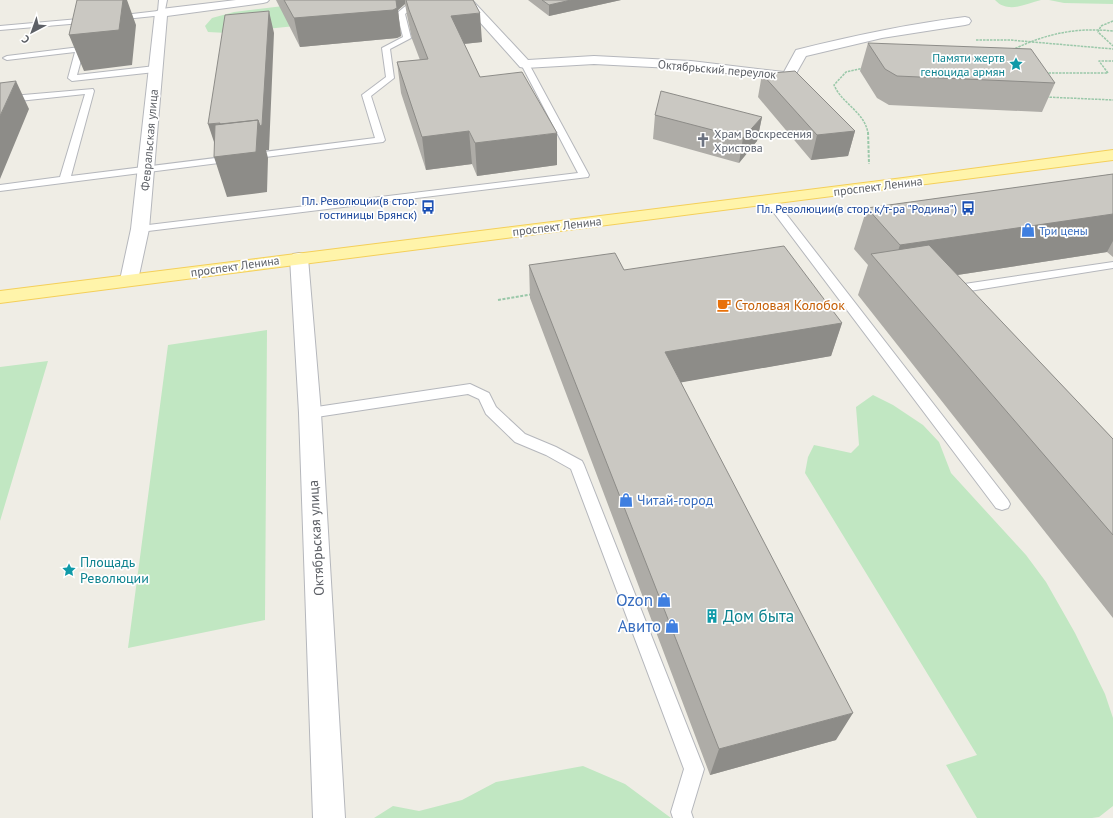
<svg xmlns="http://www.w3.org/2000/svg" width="1113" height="818" font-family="'PT Sans',sans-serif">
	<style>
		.green { fill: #c1e7c2 }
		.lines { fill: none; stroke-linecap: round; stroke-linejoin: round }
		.service-casing { stroke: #b5b7bc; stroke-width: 2 }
		.minor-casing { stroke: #b5b7bc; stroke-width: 2 }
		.tertiary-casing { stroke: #b5b7bc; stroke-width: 2 }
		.primary-casing { stroke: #f4cf59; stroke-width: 2 }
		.path-far1 { stroke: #9ac8a9; stroke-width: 1.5; stroke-dasharray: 2.5 1; stroke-linecap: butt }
		.path { stroke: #9ac8a9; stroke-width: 2; stroke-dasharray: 3 1.5; stroke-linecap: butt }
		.service { fill: #fff; fill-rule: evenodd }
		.minor { fill: #fff; fill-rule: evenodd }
		.tertiary { fill: #fff; fill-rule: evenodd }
		.primary { fill: #fff4aa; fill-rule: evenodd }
		.wall { fill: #aeaca7 }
		.shaded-wall { fill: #8d8c88 }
		.building { fill: #cac8c2; stroke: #8d8c88 }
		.labels { text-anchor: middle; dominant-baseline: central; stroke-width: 3.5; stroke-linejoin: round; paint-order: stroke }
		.far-culture-label { font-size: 12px; fill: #0d838f; stroke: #fff; text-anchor: end }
		.far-street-label { font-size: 12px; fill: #5d6066; stroke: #fff }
		.far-worship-label { font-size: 12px; fill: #5b616d; stroke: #fff; text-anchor: start }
		.far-transit-label { font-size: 12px; fill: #164399; stroke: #fff; text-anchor: end }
		.far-shop-label { font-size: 12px; fill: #366cbe; stroke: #fff; text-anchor: start }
		.food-label { font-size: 14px; fill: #c56008; stroke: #fff; text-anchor: start }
		.shop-label { font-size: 14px; fill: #366cbe; stroke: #fff; text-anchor: start }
		.street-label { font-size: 14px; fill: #5d6066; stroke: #fff }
		.culture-label { font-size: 14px; fill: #0d838f; stroke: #fff; text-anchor: start }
		.near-shop-label { font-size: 17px; fill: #366cbe; stroke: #fff; text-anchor: end }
		.near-culture-label { font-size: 17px; fill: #0d838f; stroke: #fff; text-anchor: start }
	</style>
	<rect width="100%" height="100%" fill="#efede5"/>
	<path class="green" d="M365,0L305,25L227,33L208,32L205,26L212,18L234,12L292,5Z
		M995,0H1041C1025,4 1008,14 995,0Z
		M1049,0H1113V4L1064,3Z
		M267,330L265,620L128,648L168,345Z
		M48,361L0,521V367Z
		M873,395L893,405L923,425L939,442L951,473L1026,555L1046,582L1075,633L1105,694L1113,718V806L1099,817L1092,818H977L946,765L977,755L805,473L808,457L814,445L851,453L859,445L856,407Z
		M583,766L625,784L671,818H374L393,806L419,811L462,800L496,782Z"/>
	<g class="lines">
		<defs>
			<path id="service" d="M159,0H167L164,15L115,20L111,18L115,16L158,11Z
				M413,0H422L405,14L411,38L390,49L394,78L371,96L385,140L383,142L0,191V185L60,177L85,94L0,103V97L93,89L94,91L71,176L375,138L362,95L386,77L382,48L403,37L397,13Z
				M90,18L94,20L93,22L0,30V26Z
				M80,47L84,49L77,75L155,66L159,69L155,72L72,81L68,78L75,52L7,60L3,58L7,56Z
				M525,61L529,64L589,175L588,177L140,232L134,229L140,226L578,173L521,64Z
				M769,196L773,197L1008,500L1010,504L1008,508L1002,510L996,508L765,201L764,199Z
				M1113,262V268L951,294L947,293L945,290L947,287L951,286Z
				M470,384L489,393L496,407L525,434L556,447L582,461L584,465L704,769L691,812L693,818H673L671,812L684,769L571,469L546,455L515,442L486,414L479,399L468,394L310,418L305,417L303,413L305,409L310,408Z"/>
			<path id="minor" d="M460,0H472L528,60L594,56L691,61L784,72L796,50C852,36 908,24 965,17L969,18L971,21L969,24L965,25L882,38L806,56L793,79L788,80L691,69L594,64L525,68L520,67Z
				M299,253L305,254L308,258L321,413L345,818H313L299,413L290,258L293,254Z"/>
			<path id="tertiary" d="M236,0H269L267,2L263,3L167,16L149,229L138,280L136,284L129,286L122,284L120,280L131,229L155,13L157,11L161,9Z"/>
			<path id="primary" d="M1113,150V160L0,303V291L903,178Z"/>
		</defs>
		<use href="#service" class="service-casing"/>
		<use href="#minor" class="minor-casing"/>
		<use href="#tertiary" class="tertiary-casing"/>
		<use href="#primary" class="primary-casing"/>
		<path class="path-far1" d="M1113,21L1101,26L1098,32L1113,46
			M976,40H1010L1113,49
			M1012,50C1045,34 1076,27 1113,31
			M864,68L846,72L834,85C842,104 864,111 868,133
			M1045,73H1108
			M1108,73L1099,61H1113
			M1046,97L1113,100"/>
		<path class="path" d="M868,132L869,164
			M498,300L534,294"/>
		<use href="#service" class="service"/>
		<use href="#minor" class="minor"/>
		<use href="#tertiary" class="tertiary"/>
		<use href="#primary" class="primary"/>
	</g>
	<path class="wall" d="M276,0H473L482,42L464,44L480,77L557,165L477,176L472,164L426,170L401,93L397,62L420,60L412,39L407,15L405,4L398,10L401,36L397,38L300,47Z
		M528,0H621L549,16Z
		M868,43L1055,83L1042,112L889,105L877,98L860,71Z
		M762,74L855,131L848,156L811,160L758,97Z
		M655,115L762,117L757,141L739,163L653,139Z
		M1113,174V257L1107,252L957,275L1113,439V618L858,295L868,265L854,249L867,208Z
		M529,265L624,270L842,323L831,356L681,382L836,740L710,775L530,298Z"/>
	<path class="shaded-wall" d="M123,0H127L136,25L132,65L84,71L69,35Z
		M394,0H405V4L398,10L401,36L397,38L300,47L294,18Z
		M571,0H621L549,16V5Z
		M269,11L274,33L269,150H266L268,158L267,192L227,197L214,157L216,148L208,124L258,120Z
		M480,13L482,42L453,45L451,16Z
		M16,81L29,109L0,179V116Z
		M762,117L757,141L739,163L743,138Z
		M469,131L472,164L426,170L422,137Z
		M855,131L848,156L811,160L817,135Z
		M557,133V165L477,176L475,143Z
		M1113,214V241L1107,252L898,284L890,275L900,245Z
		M842,323L831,356L661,386L665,352Z
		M853,713L836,740L710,775L719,749Z"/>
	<path class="building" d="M77,0H123L119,30L69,35Z
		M284,0H396L397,8L393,10L294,18Z
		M406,0H473L480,13L451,16L480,77L522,72L557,133L475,143L469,131L422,137L397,62L428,59L409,10Z
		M542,0H571L549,5Z
		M269,11L262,125L260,126L258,120L220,124V123L208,124L225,15Z
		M868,43L1031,49L1055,83L897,76L885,69Z
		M795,71L855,131L817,135L762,74Z
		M16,81L0,116V83Z
		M661,91L762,117L743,138L655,115Z
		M258,120L256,152L214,157L215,125Z
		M1113,174V214L900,245L867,208Z
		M929,245L1113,439V535L871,254Z
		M784,246L842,323L665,352L853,713L719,749L529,265L615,253L624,270Z"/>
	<defs>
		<symbol id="sight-bare" viewBox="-9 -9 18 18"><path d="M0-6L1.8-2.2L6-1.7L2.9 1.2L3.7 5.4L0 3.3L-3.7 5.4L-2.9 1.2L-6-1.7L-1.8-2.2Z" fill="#0f9aa8" stroke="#fff" stroke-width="2.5" paint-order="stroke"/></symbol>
		<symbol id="church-bare" viewBox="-9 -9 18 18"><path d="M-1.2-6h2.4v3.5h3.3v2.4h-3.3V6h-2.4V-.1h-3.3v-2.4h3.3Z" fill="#6b7280" stroke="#fff" stroke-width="2.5" paint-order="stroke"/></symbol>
		<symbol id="bus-bare" viewBox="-9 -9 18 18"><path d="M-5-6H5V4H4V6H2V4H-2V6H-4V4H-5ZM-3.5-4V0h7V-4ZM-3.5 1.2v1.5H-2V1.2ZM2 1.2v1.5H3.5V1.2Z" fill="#1a4fb4" stroke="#fff" stroke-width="2.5" paint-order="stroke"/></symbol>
		<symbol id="shop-bare" viewBox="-9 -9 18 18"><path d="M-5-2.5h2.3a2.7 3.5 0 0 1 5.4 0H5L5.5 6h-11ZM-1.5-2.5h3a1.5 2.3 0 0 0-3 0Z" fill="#3f7fe0" stroke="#fff" stroke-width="2.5" paint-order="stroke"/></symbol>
		<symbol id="cafe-bare" viewBox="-9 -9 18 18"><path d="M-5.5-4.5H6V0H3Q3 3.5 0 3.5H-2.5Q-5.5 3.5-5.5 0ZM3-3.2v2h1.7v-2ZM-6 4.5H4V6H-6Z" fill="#e8710a" stroke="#fff" stroke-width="2.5" paint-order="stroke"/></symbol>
		<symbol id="building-bare" viewBox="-9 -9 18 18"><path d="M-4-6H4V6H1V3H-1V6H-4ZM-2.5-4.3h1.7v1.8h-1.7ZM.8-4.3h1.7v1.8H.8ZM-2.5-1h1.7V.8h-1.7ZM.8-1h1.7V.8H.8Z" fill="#0f9aa8" stroke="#fff" stroke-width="2.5" paint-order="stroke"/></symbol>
	</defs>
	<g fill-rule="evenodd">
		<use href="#sight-bare" x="1006" y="54" width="20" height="20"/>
		<use href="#church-bare" x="693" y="130" width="20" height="20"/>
		<use href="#bus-bare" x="418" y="197" width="20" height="20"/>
		<use href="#bus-bare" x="958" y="198" width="20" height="20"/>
		<use href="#shop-bare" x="1018" y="220" width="20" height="20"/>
		<use href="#cafe-bare" x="714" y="295" width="20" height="20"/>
		<use href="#shop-bare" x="616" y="490" width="20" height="20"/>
		<use href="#sight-bare" x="59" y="560" width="20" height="20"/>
		<use href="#shop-bare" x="654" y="590" width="20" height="20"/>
		<use href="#building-bare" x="702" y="606" width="20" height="20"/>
		<use href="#shop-bare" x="662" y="616" width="20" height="20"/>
	</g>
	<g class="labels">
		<g class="far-culture-label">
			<text x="1005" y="57">Памяти жертв<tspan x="1005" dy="14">геноцида армян</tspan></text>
		</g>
		<g class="far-street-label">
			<text transform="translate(717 69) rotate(5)">Октябрьский переулок</text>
			<text transform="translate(149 140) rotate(-85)">Февральская улица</text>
			<text transform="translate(878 186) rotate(-7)">проспект Ленина</text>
			<text transform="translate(557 226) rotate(-7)">проспект Ленина</text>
			<text transform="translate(235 266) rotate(-8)">проспект Ленина</text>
		</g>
		<g class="far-worship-label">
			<text x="714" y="133">Храм Воскресения<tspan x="714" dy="14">Христова</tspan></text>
		</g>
		<g class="far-transit-label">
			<text x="417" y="200">Пл. Революции(в стор.<tspan x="417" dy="14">гостиницы Брянск)</tspan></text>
			<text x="957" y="208">Пл. Революции(в стор. к/т-ра "Родина")</text>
		</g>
		<g class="far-shop-label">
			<text x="1039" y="230">Три цены</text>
		</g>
		<g class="food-label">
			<text x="735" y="305">Столовая Колобок</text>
		</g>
		<g class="shop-label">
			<text x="637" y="500">Читай-город</text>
		</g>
		<g class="street-label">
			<text transform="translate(316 538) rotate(-93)">Октябрьская улица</text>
		</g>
		<g class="culture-label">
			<text x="80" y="562">Площадь<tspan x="80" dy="16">Революции</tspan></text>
		</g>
		<g class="near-shop-label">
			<text x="653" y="600">Ozon</text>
			<text x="661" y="626">Авито</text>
		</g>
		<g class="near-culture-label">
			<text x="723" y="616">Дом быта</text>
		</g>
	</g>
	<g transform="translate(32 32) rotate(221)" stroke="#ffffff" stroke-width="3" paint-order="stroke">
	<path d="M0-3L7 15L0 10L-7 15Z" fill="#5d6066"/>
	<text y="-6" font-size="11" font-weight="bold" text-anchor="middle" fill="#5d6066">С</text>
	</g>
</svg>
